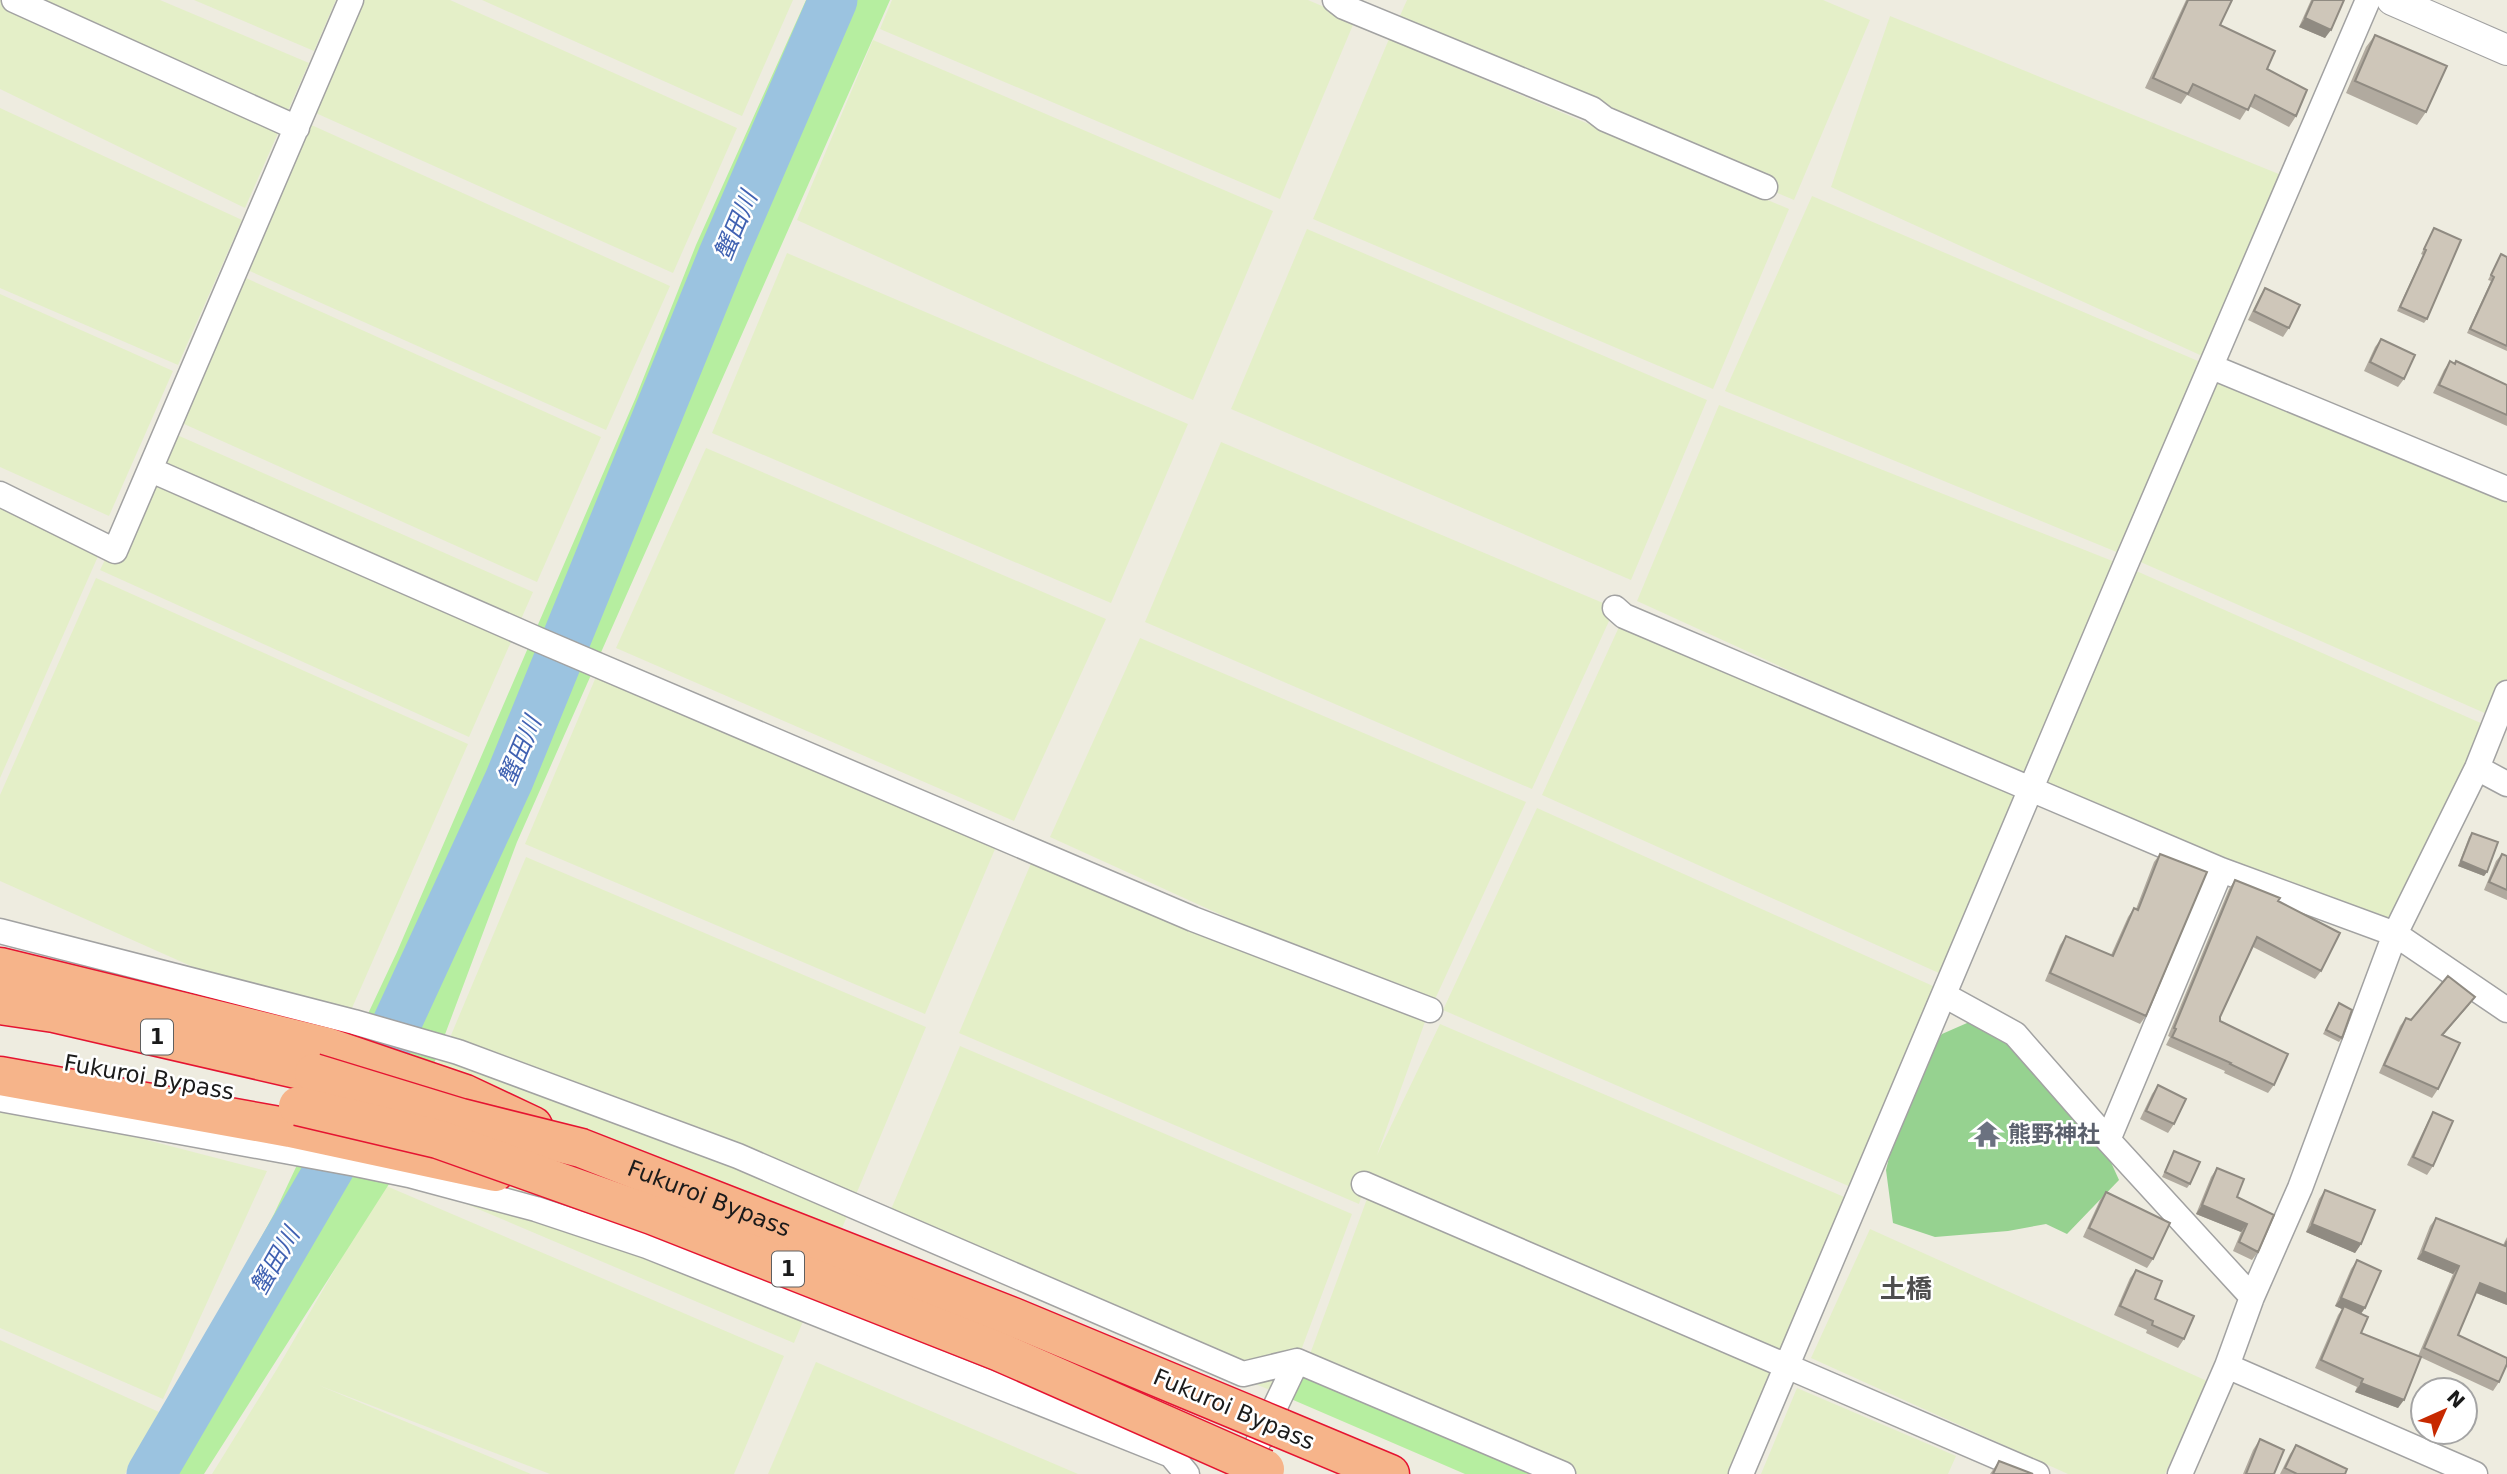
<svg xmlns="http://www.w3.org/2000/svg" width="2507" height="1474" font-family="'DejaVu Sans','Noto Sans JP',sans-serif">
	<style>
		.farmland { fill: #e4efc8 }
		.grass { fill: #b6eea0 }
		.forest { fill: #96d290 }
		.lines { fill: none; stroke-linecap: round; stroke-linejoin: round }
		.river { stroke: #9bc3e0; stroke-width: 49 }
		.minor-casing { stroke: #a2a2a2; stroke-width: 27 }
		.tertiary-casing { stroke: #a2a2a2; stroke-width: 32 }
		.trunk-casing { stroke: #e51431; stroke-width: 41 }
		.minor { stroke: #fff; stroke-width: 24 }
		.tertiary { stroke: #fff; stroke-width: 30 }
		.trunk { stroke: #f6b48a; stroke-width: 38 }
		.trunk-bridge-casing { stroke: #e51431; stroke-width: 41; stroke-linecap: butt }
		.trunk-bridge { stroke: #f6b48a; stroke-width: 38 }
		.wall { fill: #b1aa9f }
		.shaded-wall { fill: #908b82 }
		.building { fill: #cec6b9; stroke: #908b82; stroke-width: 2 }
		.labels { text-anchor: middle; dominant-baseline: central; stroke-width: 5; stroke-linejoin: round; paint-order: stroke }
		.shield { fill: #fff; stroke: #5f5f5f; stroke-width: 2 }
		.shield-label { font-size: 21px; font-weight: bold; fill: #1b1b1b }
		.street-label { font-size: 23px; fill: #1b1b1b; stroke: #fff }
		.worship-label { font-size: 23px; font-weight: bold; fill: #5b616d; stroke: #fff; text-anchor: start }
		.water-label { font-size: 24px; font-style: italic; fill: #4062b2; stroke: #fff }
		.quarter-label { font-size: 26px; font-weight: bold; fill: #4e4e4e; stroke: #fff }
	</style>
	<rect width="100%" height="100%" fill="#eeece0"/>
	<path class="farmland" d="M0,0H160L309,63L245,208L0,89Z
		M194,0H336L314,51Z
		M347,0H450L737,128L673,273L300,106Z
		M482,0H793L742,116Z
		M892,0H1308L1355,20L1280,199L880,29Z
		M1407,0H1823L1870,20L1794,200L1394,29Z
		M1890,16L2291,179L2211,360L1831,187Z
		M1389,39L1789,209L1713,389L1313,219Z
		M873,40L1273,211L1193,400L797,220Z
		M0,108L242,220L178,365L0,288Z
		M298,119L670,286L606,430L234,264Z
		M1812,196L2212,367L2507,489V693L2496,718L2136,560L1725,391Z
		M1307,229L1707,400L1631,580L1231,409Z
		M787,253L1188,424L1111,603L712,433Z
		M228,270L601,437L537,582L164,415Z
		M0,294L173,371L109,516L0,467Z
		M1719,405L2125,566L2492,728L2395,934L2033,782L1637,601Z
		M168,431L533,592L469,737L100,570Z
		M1221,442L1615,608L1532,789L1145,622Z
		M706,448L1106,619L1014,821L616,648Z
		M0,494L103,545L0,778Z
		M96,578L468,744L341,1033L0,881V795Z
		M1624,616L2032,789L1950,978L1542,795Z
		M1140,638L1526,802L1430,1010L1050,837Z
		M601,665L1001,835L925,1014L525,844Z
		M1537,808L1944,991L1860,1191L1443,1010Z
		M1035,854L1426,1019L1377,1155L1440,1024L1856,1202L1741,1474H1564L1306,1365L1371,1188L1365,1185L1359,1204L959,1033Z
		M526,857L926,1027L794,1343L393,1173Z
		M960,1046L1352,1214L1284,1396L884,1226Z
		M0,1102L267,1171L163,1399L0,1328Z
		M384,1185L784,1356L734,1474H550L318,1385L531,1474H212L277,1369Z
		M1870,1229L2207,1381L2165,1474H2068L1811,1358Z
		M0,1340L159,1412L125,1474H0Z
		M816,1362L1078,1474H768Z
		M1797,1388L1956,1456L1948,1474H1761Z"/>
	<path class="grass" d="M806,0H890L517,842L389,1184L204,1474H132L274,1214L397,952L636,397L696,245Z
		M1306,1365L1541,1474H1465L1284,1396Z"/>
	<path class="forest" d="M1983,1016L2100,1138L2119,1180L2067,1234L2046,1224L2008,1231L1935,1237L1893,1223L1886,1170L1907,1082L1942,1034Z"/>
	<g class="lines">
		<path class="river" d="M151,1474L332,1164L509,780L722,257L833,0"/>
		<defs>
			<path id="minor" d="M14,0L297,128
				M1335,0L1344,7L1592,109L1605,119L1765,187
				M2212,367L2507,489
				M151,470L539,640L1193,919L1430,1010
				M0,494L115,551L351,0
				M1615,608L1624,616L2221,870L2395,934L2507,1010
				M2477,768L2507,784
				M0,931L354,1022L458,1052L738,1156L1243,1374L1297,1361L1563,1474
				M1944,995L2015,1034L2108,1140L2252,1297
				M0,1099L356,1164L409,1175L536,1209L647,1246L1171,1455L1187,1474
				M2108,1140L2221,870
				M1364,1184L2037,1474
				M2227,1366L2475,1474
				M1243,1474L1297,1361
				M1741,1474L2125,566L2368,0
				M2180,1474L2227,1366L2252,1297L2300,1188L2395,934L2477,768L2507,693"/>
			<path id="tertiary" d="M2392,0L2507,50"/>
			<path id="trunk" d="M0,967L327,1047L465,1094L533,1126
				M0,1005L54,1013L314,1073
				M0,1076L290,1128L495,1172
				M1280,1428L1390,1474"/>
		</defs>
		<use href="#minor" class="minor-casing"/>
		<use href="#tertiary" class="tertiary-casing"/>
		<use href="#trunk" class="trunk-casing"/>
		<use href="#minor" class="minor"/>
		<use href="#tertiary" class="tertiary"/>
		<use href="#trunk" class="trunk"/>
		<defs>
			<g id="trunk-bridge">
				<path id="s1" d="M314,1073L461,1118L581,1148L1013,1317L1280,1428"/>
				<path d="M298,1106L438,1139L652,1215L1000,1352L1265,1469"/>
			</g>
		</defs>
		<use href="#trunk-bridge" class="trunk-bridge-casing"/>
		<use href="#trunk-bridge" class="trunk-bridge"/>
	</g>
	<path class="wall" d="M2186,0H2232L2220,25L2267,69L2296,116L2289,127L2249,106L2240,120L2187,95L2181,104L2145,88Z
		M2311,0H2344L2325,38L2299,27Z
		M2375,35L2426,112L2417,125L2346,93L2366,47Z
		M2434,228L2427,319L2424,323L2397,311L2423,255L2421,254Z
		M2501,254L2507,257V351L2467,333L2491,281L2488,280Z
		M2265,288L2289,328L2283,337L2248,320L2260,296Z
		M2381,339L2404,379L2398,387L2364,371L2375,347Z
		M2450,361L2507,385V426L2433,393L2444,370Z
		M2472,833L2487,872L2484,876L2458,866L2469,837Z
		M2160,854L2146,1016L2140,1024L2045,981L2060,945L2066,936L2111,955L2128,917L2134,908L2136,909L2154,862Z
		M2502,854L2507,856V900L2484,890L2496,861Z
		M2235,880L2278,901L2321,971L2315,979L2253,947L2220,1017V1021L2274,1085L2268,1093L2224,1073L2225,1071L2166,1045L2170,1037L2168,1036L2229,889Z
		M2339,1003L2342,1038L2339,1042L2323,1034Z
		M2469,1005L2443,1035L2438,1089L2432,1098L2379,1073L2400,1026L2406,1018L2411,1020Z
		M2158,1085L2174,1124L2168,1133L2140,1119L2152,1094Z
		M2433,1112V1166L2427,1175L2407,1165L2428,1121Z
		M2174,1151L2190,1184L2187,1188L2162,1177Z
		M2217,1168L2237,1197L2258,1252L2252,1260L2233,1251L2241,1232L2196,1214L2211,1177Z
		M2325,1190L2361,1244L2355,1253L2306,1232L2319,1199Z
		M2106,1192L2153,1259L2147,1268L2083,1237L2100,1200Z
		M2436,1218L2503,1245L2507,1237V1305L2476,1293L2458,1335L2499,1382L2493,1391L2420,1357L2398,1408L2355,1392L2357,1387L2315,1368L2338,1315L2342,1309L2335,1306L2351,1269L2357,1260L2365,1308L2361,1314V1333L2418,1356L2453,1274L2417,1259L2430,1226Z
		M2136,1270L2155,1299L2184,1339L2178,1348L2146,1333L2147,1330L2114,1315L2130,1278Z
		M2260,1439L2274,1474H2243L2253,1450Z
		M2296,1445L2345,1474H2280L2290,1454Z
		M1999,1461L2033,1474H1990Z"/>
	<path class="shaded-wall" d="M2305,18L2331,30L2325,38L2299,27Z
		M2461,861L2487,872L2484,876L2458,866Z
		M2475,997L2469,1005L2436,1043L2442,1035Z
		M2202,1205L2247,1224L2241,1232L2196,1214Z
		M2312,1224L2361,1244L2355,1253L2306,1232Z
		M2423,1251L2459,1266L2453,1274L2417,1259Z
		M2480,1283L2507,1294V1305L2474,1292Z
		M2341,1298L2365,1308L2359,1316L2344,1306L2342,1309L2335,1306Z
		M2361,1383L2404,1400L2398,1408L2355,1392Z"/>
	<path class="building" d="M2188,0H2232L2220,25L2275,51L2267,69L2307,90L2296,116L2255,95L2248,110L2193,84L2188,94L2153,78Z
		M2313,0H2344L2331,30L2305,18Z
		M2375,35L2447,66L2426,112L2355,81Z
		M2434,228L2461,240L2427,319L2400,307L2426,250L2424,249Z
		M2501,254L2507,257V346L2470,329L2494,277L2491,275Z
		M2265,288L2300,305L2289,328L2254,311Z
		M2381,339L2415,355L2404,379L2370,362Z
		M2450,361L2455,364L2456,361L2507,385V415L2439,385Z
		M2472,833L2498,842L2487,872L2461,861Z
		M2160,854L2207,872L2146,1016L2050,973L2066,936L2113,956L2134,908L2138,910Z
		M2502,854L2507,856V890L2489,882Z
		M2235,880L2280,898L2278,901L2340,933L2321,971L2257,937L2220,1017V1021L2288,1054L2274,1085L2230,1064L2231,1063L2172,1037L2176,1029L2174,1028Z
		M2448,976L2475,997L2442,1035L2460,1043L2438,1089L2384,1065L2406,1018L2411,1020Z
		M2339,1003L2352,1010L2342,1038L2326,1030Z
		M2158,1085L2186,1099L2174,1124L2146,1111Z
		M2433,1112L2453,1121L2433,1166L2413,1157Z
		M2174,1151L2200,1162L2190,1184L2165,1172Z
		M2217,1168L2244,1179L2237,1197L2274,1215L2258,1252L2239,1242L2247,1224L2202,1205Z
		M2325,1190L2375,1210L2361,1244L2312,1224Z
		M2106,1192L2170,1223L2153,1259L2089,1228Z
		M2436,1218L2505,1246L2507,1241V1294L2480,1283L2458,1335L2507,1358V1364L2499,1382L2424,1348L2459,1266L2423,1251Z
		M2357,1260L2381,1271L2365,1308L2341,1298Z
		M2136,1270L2162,1281L2155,1299L2194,1316L2184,1339L2152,1325L2153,1321L2120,1306Z
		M2344,1306L2368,1317L2361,1333L2421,1357L2404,1400L2361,1383L2363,1379L2321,1360Z
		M2260,1439L2284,1450L2274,1474H2246Z
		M2296,1445L2347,1469L2345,1474H2297L2285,1468Z
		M1999,1461L2033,1474H1993Z"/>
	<defs>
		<symbol id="temple-bare" viewBox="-9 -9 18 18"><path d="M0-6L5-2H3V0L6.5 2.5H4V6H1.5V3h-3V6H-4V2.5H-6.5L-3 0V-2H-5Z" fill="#6b7280" stroke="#fff" stroke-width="2.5" paint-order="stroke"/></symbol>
	</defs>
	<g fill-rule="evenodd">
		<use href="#temple-bare" x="1968" y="1115" width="38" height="38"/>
	</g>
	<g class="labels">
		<g class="shield">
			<rect x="141" y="1019.5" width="32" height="35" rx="5"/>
			<rect x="772" y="1251.5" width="32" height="35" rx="5"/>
		</g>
		<g class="shield-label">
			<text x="157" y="1037">1</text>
			<text x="788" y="1269">1</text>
		</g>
		<g class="street-label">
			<text transform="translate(149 1077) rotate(10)">Fukuroi Bypass</text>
			<text stroke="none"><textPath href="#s1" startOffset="415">Fukuroi Bypass</textPath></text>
			<text transform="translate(1234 1409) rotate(23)">Fukuroi Bypass</text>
		</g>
		<g class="worship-label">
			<text x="2008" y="1134">熊野神社</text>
		</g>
		<g class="water-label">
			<text transform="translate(736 226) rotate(-67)">蟹田川</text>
			<text transform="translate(520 751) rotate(-67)">蟹田川</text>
			<text transform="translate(275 1261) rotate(-60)">蟹田川</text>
		</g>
		<g class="quarter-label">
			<text x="1906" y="1289">土橋</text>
		</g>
	</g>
	<g transform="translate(2444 1411) rotate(45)"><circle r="33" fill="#ffffff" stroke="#a4a4a4" stroke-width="2"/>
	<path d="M0-5L12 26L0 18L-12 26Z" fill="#c72900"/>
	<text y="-10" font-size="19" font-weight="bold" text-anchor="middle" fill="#1b1b1b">N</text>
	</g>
</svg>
